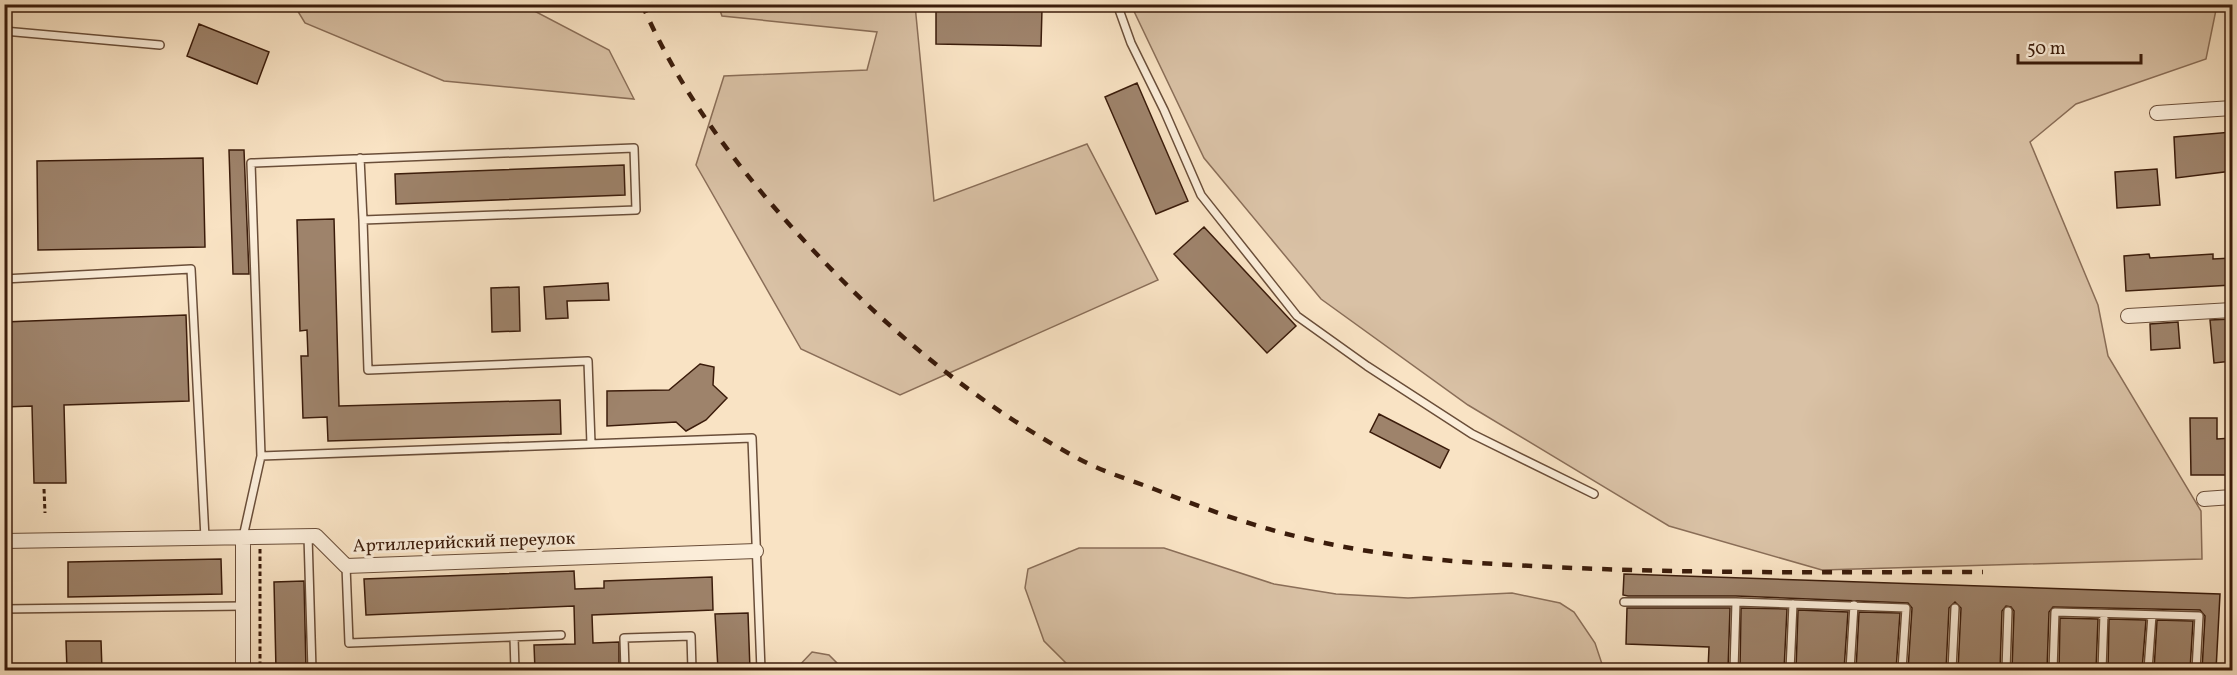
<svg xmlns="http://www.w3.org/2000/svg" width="2237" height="675" font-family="Vollkorn,serif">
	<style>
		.green { fill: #d9c1a5; stroke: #8a6e58; stroke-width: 1.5 }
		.building { fill: #9e836b; stroke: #3b1c0b; stroke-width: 1.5 }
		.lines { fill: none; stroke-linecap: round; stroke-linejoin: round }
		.service-casing { stroke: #6a4e39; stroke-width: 10 }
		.minor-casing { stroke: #6a4e39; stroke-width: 16 }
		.path { stroke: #3b1c0b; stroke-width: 3; stroke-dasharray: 4.5 3; stroke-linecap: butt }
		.service { stroke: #fbedd9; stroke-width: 7 }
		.minor { stroke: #fbedd9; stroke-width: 14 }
		.rail { stroke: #3b1c0b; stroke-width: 4.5; stroke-dasharray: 10 10; stroke-linecap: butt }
		.labels { text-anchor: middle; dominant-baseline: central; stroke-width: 6; stroke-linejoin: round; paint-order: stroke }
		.street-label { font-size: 18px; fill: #3b1c0b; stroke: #fbedd9 }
	</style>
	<rect width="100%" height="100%" fill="#f9e3c4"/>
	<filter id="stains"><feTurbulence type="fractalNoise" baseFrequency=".00333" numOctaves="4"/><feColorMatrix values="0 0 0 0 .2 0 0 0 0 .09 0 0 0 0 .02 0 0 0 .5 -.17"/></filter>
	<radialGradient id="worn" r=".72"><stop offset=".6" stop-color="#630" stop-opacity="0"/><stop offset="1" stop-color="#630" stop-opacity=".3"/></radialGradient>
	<path class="green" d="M294,5H523L609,50L634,99L444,81L305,23Z
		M718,5H915L934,201L1087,144L1158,280L900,395L801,349L696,165L724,76L867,70L877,32L722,16Z
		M1131,5H2217L2206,59L2076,104L2030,142L2098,305L2108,356L2201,511L2202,559L1822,570L1669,526L1468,405L1321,299L1204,158Z
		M1079,548H1164L1274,584L1336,594L1408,598L1512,593L1560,603L1574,612L1595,643L1604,670H1073L1044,641L1025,588L1028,569Z
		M812,652L829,655L844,670H795Z"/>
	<path class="building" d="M936,7L1042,9L1041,46L936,44Z
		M199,24L269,52L257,84L187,56Z
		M1137,83L1188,201L1156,214L1105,97Z
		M2232,132V171L2176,178L2174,137Z
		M229,150H244L249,274H233Z
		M203,158L205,247L38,250L37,161Z
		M624,165L625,195L396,204L395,174Z
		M2157,169L2160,205L2117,208L2115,172Z
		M334,219L339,406L560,400L561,434L328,441L327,417L303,418L301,356H308L307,330L300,331L297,220Z
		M1204,227L1296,326L1267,353L1174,254Z
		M2149,254L2150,258L2213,254V259L2232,258V285L2126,291L2124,256Z
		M608,283L609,300L567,301L568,318L546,319L544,287Z
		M519,287L520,331L492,332L491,288Z
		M186,315L189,401L64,405L66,483H34L32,406L4,407V322Z
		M2232,319V361L2214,363L2210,320Z
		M2178,322L2180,348L2151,350L2150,324Z
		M700,364L714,367L713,385L727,398L706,420L686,431L676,422L607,426V391L669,390Z
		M1379,414L1449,450L1440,468L1370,432Z
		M2190,418H2217V439L2232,438V475H2191Z
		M221,559L222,594L68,597V562Z
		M574,571L575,589L604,588V581L712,577L713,610L592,615L593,643L619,642V670H535L534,645L575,644L574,606L366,615L364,579Z
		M1624,574L2220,594L2216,670H2202L2205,616L2200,610L2053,607L2049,612L2047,670H2012L2014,611L2011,607L2006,606L2002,611L2000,670H1958L1961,608L1955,602L1949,608L1946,670H1908L1912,608L1908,603L1736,596H1628L1623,595Z
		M304,581L306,670H276L274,582Z
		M1627,608H1730L1728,670H1708L1709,647L1626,644Z
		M1741,608L1787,609L1784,670H1740Z
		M1798,610L1848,612L1844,670H1796Z
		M1859,612L1900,613L1896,670H1856Z
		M748,613L750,670H718L715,614Z
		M2060,618L2098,619L2096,670H2059Z
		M2109,619L2146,620L2142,670H2108Z
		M2157,620L2193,621L2190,670H2154Z
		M66,641H101L102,670H67Z"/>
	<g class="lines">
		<defs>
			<path id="service" d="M1117,4L1131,43L1164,110L1201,195L1297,316L1367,366L1472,434L1594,494
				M4,31L160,45
				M360,158L363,220
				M4,279L191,269L205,538
				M261,456L752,438L761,670
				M308,536L312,670
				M243,537L261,456L251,163L634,148L636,210L363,220L368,370L588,361L591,444
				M346,566L349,643L561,635
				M1624,602H1736L1906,608L1902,670
				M4,609L243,606
				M514,637L515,670
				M625,670L624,638L691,636L692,670
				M1734,670L1736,602
				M1790,670L1793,604
				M1850,670L1854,605
				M1952,670L1955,608
				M2006,670L2008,611
				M2053,670L2055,612L2199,616L2196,670
				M2102,670L2104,614
				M2148,670L2152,615"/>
			<path id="minor" d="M2157,113L2232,108
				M2128,316L2232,310
				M2204,499L2232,497
				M243,537V670
				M4,541L316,536L346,566L756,551"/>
		</defs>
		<use href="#service" class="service-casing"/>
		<use href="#minor" class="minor-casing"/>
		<path class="path" d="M44,489L45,513
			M260,549V670
			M1644,670L1649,667"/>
		<use href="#service" class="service"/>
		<use href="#minor" class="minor"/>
		<path class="rail" d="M642,4C686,107 760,197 838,276C910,349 991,412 1081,460C1104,472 1130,480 1154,489C1203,508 1252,526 1303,538C1384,558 1468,563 1552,567C1695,574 1839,572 1983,572"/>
	</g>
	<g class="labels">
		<g class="street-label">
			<text transform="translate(464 543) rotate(-2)">Артиллерийский переулок</text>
		</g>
	</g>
	<rect width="2237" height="675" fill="none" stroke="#f9e3c4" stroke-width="24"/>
	<rect x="6" y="6" width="2225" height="663" fill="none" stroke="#3b1c0b" stroke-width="3"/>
	<rect x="12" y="12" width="2213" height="651" fill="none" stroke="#3b1c0b" stroke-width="1.5"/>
	<path d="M2018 54v9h123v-9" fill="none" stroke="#3b1c0b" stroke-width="3"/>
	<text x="2027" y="54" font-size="18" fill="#3b1c0b" stroke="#fbedd9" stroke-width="4.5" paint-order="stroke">50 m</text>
	<rect width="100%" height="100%" filter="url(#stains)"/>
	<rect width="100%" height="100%" fill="url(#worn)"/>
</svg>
